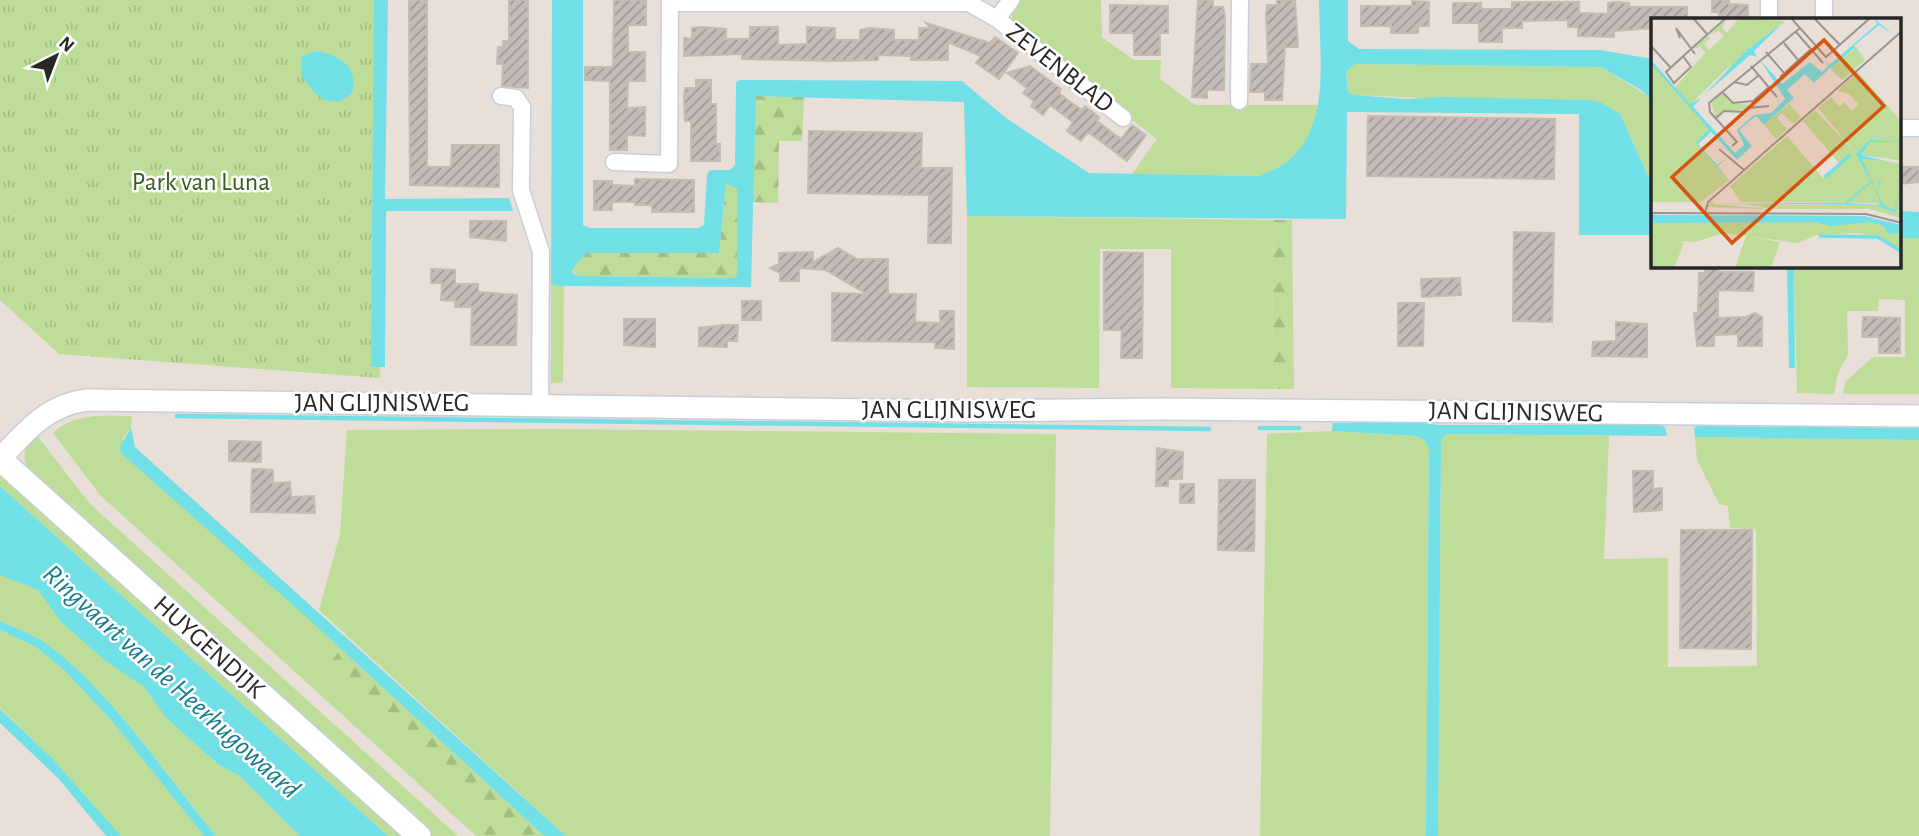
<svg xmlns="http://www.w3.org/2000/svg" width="1919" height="836" font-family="'Alegreya Sans',sans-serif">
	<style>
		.grass { fill: #bddd98 }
		.forest { fill: url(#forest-firs) }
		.park { fill: url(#park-tufts) }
		.water { fill: #71dfe6; fill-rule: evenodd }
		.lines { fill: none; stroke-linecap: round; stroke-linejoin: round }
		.stream { stroke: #71dfe6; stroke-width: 4.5 }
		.building { fill: url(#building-hatch); stroke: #c4bbb3; stroke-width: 2 }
		.minor-casing { stroke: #c8ced9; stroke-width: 19 }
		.tertiary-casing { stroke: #c8ced9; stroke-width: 24 }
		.secondary-casing { stroke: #c8ced9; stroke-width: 26 }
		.minor { stroke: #fff; stroke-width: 16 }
		.tertiary { stroke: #fff; stroke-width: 21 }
		.secondary { stroke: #fff; stroke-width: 23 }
		.labels { text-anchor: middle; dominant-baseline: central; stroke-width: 5; stroke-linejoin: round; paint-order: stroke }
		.street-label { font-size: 26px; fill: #272727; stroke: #fff }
		.park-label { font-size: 26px; fill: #375e1d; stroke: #fff }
		.water-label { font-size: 28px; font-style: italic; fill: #157c8e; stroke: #fff }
		.inset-river { fill: none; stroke: #71dfe6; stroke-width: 3.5 }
		.inset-road { fill: none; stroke: #9b9592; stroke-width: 2 }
		.view { fill: #d5540f; fill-opacity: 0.15; stroke: #d5540f; stroke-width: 3.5 }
		.inset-edge { fill: none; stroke: #272727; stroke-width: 3.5 }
	</style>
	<defs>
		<pattern id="forest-firs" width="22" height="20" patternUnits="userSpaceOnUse" patternTransform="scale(1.75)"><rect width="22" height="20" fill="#bddd98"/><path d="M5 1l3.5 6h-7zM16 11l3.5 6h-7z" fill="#a2be83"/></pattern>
		<pattern id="park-tufts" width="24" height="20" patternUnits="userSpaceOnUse" patternTransform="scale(1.75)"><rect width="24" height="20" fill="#bddd98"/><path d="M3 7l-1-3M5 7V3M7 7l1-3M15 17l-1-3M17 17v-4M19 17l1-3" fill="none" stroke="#a2be83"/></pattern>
		<pattern id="building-hatch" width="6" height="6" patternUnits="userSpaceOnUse" patternTransform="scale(1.75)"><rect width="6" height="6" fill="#c4bcb9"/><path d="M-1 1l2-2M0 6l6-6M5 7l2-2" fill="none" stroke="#9f9996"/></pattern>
	</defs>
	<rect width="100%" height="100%" fill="#e9dfd9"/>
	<path class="grass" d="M1020,0H1101L1102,37L1134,60H1161L1160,79L1195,105H1318C1313,142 1294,165 1259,176L1132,174L1157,139L1128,117L1130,114L1014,28L1011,11Z
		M1355,64L1601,67L1648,96L1653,111V187L1620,114C1531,105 1442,98 1354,95L1348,92L1346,72Z
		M967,216L1272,220L1273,389L1171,388V249H1100L1099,388L967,387Z
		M1900,238H1919V394H1843L1845,382L1873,357H1905V300L1879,299L1878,311H1847L1848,355L1838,373L1834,394L1797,393L1794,266H1900Z
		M551,283L564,286L563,382L551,383Z
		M132,416L131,428L122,439L341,649L331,661L496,811L499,814L481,836H476L100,495L53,433C74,412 105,416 132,416Z
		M547,429L1056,434L1050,836H566L319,610L340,534L347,430Z
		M1332,431L1417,436L1425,441L1429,449L1426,836H1260L1267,434Z
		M35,433L90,504L458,836H432L39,482C21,463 20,455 35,433Z
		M1446,434L1609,436L1604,559L1668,558V667L1757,666L1756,529L1730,528L1728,506L1719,504L1697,460L1695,437L1919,440V836H1438L1441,440Z
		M0,467L410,836H388L0,486Z
		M0,575L38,590L61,622L107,661L144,687L166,718L219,765L240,776L300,836H216C166,774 109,688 44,642C31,633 14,628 0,621Z
		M0,630L36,647L65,671L111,720L204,836H121L52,758L0,708Z"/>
	<path class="forest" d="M756,96L804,97L802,141H779L778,203L752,202Z
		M726,184L737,187V274L734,278L578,276L572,270L586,253H719Z
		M1272,220H1292L1294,389H1273Z
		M341,649L544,836H481L498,815L496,811L331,661Z"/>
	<path class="park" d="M0,0H386L380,378L59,354L0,300Z"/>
	<path class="water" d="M374,0H388L385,199L509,198L513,211H386L385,367H371Z
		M552,0H583V225L590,228H698L704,225L707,174L710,170H730L735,165L736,82L740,80L962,81L1006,118L1089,173L1259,176C1337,151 1319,65 1319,0H1348V41L1359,49L1600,50L1653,59V111L1648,96L1641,90L1601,67L1355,64L1346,72L1348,92L1354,95L1407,99L1442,97L1590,100L1602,103L1620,114L1653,187V235H1579V114L1347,112L1346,219L967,216L964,102L756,96L751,287L555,286L551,283ZM726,184L737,188V274L734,278L579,276L573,273L572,270L586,253H719Z
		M317,51C340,56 359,66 352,93C331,114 311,93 301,73L302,56Z
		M1900,211L1919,212V238H1900Z
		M1787,266H1794L1795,368H1789Z
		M1413,422L1439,425H1659L1665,427L1667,436L1446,434L1441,440L1438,836H1426L1429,449L1425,441L1417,436L1332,431L1333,423Z
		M1698,426L1919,428V440L1695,437L1694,428Z
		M131,428L135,447L566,836H544L303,614L122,454L119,448Z
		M0,486L388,836H300L240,776L219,765L166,718L144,687L107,662L61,622L38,590L0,575Z
		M0,621C14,628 31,633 44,642C109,688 165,774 216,836H204L111,720L65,671L36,647L0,630Z
		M0,709L52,758L121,836H106L58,778L0,723Z"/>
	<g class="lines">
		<path class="stream" d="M177,416L1209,429
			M1260,428H1299"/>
	</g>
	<path class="building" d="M409,0H427V167H451L452,145H499V187L410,185Z
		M509,0H528V88L502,86L503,64H497L498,47H503V41H509Z
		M614,0H646V25H628V52H645V81H628L627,108L645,107V136L627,135V150H610V81L585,80V67H613Z
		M1198,0H1213V7H1223L1225,16L1224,90H1207V98L1192,97Z
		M1277,0H1295L1298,47H1285L1282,100H1265V92H1250L1251,64H1268L1266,15L1267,5H1277Z
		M1712,0H1729V4L1748,5V19H1719V12H1712Z
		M1412,1L1429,2V26H1418V33H1391V26H1361V6H1412Z
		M1512,2H1579V13L1608,14V3L1615,2L1629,3V7H1687V19H1653V28L1614,31V37L1578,36V27H1568V20L1522,21V28H1502V42H1479V23H1453V3H1481V9H1512Z
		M1110,5L1168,6V33H1160V55H1134V33H1110Z
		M926,23L990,43L995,37L1018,53L999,79L976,63L981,56L948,42V60H911V56L878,55V60L834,61L742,59V54L684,56V38L692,39V28L702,27L726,29V39H750V27H778V45L807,44V27L835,28V40H860V30L869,28L894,30V40H919V28H930Z
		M1030,66L1061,89L1059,93L1069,101L1082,110L1085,106L1099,117L1097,121L1121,139L1132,125L1146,135L1127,161L1088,132L1081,141L1067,131L1073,122L1050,105L1043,115L1031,106L1034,101L1023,93L1027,88L1007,73Z
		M696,80H711V104H716V144H720V161H691V121H685L684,97L685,88H696Z
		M1368,116L1555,119L1554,179L1367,176Z
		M809,131L922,133L921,168H952L951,243H928L929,195L808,193Z
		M1900,167H1919V182L1900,184Z
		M635,179L694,180V212H652V205H635V202H612V210H594V181H612V185L635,186Z
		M470,221H506V241L470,237Z
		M1514,232L1554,233L1552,322L1513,321Z
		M838,248L857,259H888V294H916L915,322L940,323V311H954V349L935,348V342L832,341V293L867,294L825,270L799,268V281H780V273L770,268L779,264V253L813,252V262Z
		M1104,252L1143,253L1142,358H1121L1122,330H1104Z
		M1705,266H1718V272H1754L1753,291L1718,290V318L1746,317L1755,313L1762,317V346H1738V334L1714,335V346H1697L1694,313H1698L1699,273H1705Z
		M431,269L455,270V284H478V292L517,295L516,345H471L472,307H455V301L441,300L442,283H431Z
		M1460,278L1461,295L1422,297L1421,279Z
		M742,301H761V320H742Z
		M1398,303H1424L1423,346H1398Z
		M1863,317L1900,318V353H1879V337H1862Z
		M624,319H655V347L624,345Z
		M1616,322L1647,324V357L1592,356L1593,342L1616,341Z
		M723,325H738L737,341H727V347L699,346V328Z
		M229,441L261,442V462L229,461Z
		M1157,448L1183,452L1182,479H1168V486H1156Z
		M252,469L273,470V483L290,482L291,497L314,496L315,513L251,512Z
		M1633,471H1653V489L1662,488V510L1634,512Z
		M1219,480H1255L1254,551L1218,550Z
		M1180,484H1194V503H1180Z
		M1681,530H1752L1751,649L1680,648Z"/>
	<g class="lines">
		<defs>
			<path id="minor" d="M670,3H969L997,19L1123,118
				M997,19L1011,0
				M1769,19V0
				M1824,19V0
				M501,96L516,98L522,107L521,190L541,252L540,404
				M1239,101L1240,0
				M1900,128H1919
				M614,162L669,164L670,0"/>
			<path id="tertiary" d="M0,459C26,431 47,405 87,400L966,411L1162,409L1919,416"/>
			<path id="secondary" d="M0,459L419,836"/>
		</defs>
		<use href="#minor" class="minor-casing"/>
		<use href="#tertiary" class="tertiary-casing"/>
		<use href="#secondary" class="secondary-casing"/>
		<use href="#minor" class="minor"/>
		<use href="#tertiary" class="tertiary"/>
		<use href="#secondary" class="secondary"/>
	</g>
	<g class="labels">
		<g class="street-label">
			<text transform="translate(1060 68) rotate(38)">ZEVENBLAD</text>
			<text x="382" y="403">JAN GLIJNISWEG</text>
			<text x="949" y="410">JAN GLIJNISWEG</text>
			<text transform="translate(1516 412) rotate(1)">JAN GLIJNISWEG</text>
			<text transform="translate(209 647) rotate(42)">HUYGENDIJK</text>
		</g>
		<g class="park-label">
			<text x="201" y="182">Park van Luna</text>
		</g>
		<g class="water-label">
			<text transform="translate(171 682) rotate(42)">Ringvaart van de Heerhugowaard</text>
		</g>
	</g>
	<g transform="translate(1651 18)">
		<rect width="250" height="250" fill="#e9dfd9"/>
		<path d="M88,0L134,3L97,31L92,41L74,52L39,87L46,125L77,161L50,184H0V45L23,71L54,35L50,29L41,31L57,18L59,20L53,26L58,32L73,18L68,13L59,16L75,2L71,10L76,15ZM204,30L214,42L191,62L180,50ZM207,54L250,103V143L212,136L214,130L207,137L250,146V194L224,185L90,184L79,168L136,118L172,160L189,146L152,103L164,92L204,134L167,90L180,79L188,89L193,84L201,93L207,86L198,76L186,73ZM70,75L80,85L101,87L93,92L72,93L65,99L60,85ZM138,86L150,99L142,106L131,95L126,100L136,111L125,121L113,107ZM61,182L63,186L119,191L56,189ZM214,203L233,208L237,216L250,215V234L227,219L207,215L165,217L147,225L72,215L44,224L29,223L33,225L23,250H0V205ZM95,218L129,224L120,250H84Z" fill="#bddd98"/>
		<path d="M223,187L250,196V200L218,191H119L94,186Z" fill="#bddd98"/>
		<path d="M0,45L61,112L47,126L78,162L51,183L0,182Z" fill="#bddd98"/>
		<path d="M223,0L241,16L228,7L212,20L203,28L214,40L203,30L180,50L189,61L179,50L163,65L154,56L136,72L143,80L113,107L105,98L88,112L101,128L86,142L60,114L47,126L66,147L77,139L67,148L77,161L45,125L58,111L0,46V42L39,86L50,80L42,89L84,135L93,127L86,112L103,97L120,95L134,81L109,42L131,66L159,44L171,54L177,48L173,42L178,47L182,44L226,6ZM133,4L103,33L106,39L99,37L52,78L97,31ZM219,122L250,124H219L211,136L234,140L210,137L233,143L211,141L224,170L220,165L196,185L230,187L225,174L235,144L226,174L232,187L243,192L250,167L244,192L250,196L223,187L62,185H194L220,163L205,136ZM0,197L213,198L250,207L251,215L237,216L233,208L218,204L180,208L163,204L21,205H0Z" fill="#71dfe6"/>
		<path class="inset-river" d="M174,159L199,137M168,218L227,219L251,234"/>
		<path class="inset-road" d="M42,0L56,16M140,0L175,39L219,0M163,0L189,27M145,14L172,45M29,20L25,10L44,36M133,25L147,42M0,28L19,49M115,34L133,55M32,38L40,49L23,65L15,54L40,31L75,0M100,48L126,79M129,59L160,31M83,64L96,67L108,57M71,74L82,85L102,83L118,69M65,100L73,93L94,94M75,111L98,90L118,88M81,128L86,124L59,94L58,85L149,10M68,131L93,152M0,195L215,196L251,205M54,195L57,184L251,13"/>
		<path class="view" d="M173,22L233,88L81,225L21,159Z"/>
		<rect width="250" height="250" class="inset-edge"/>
	</g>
	<g transform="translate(56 56) rotate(42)" stroke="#ffffff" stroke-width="5" paint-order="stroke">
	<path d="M0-5L12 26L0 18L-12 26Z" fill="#272727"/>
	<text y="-10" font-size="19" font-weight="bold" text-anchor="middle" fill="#272727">N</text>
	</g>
</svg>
